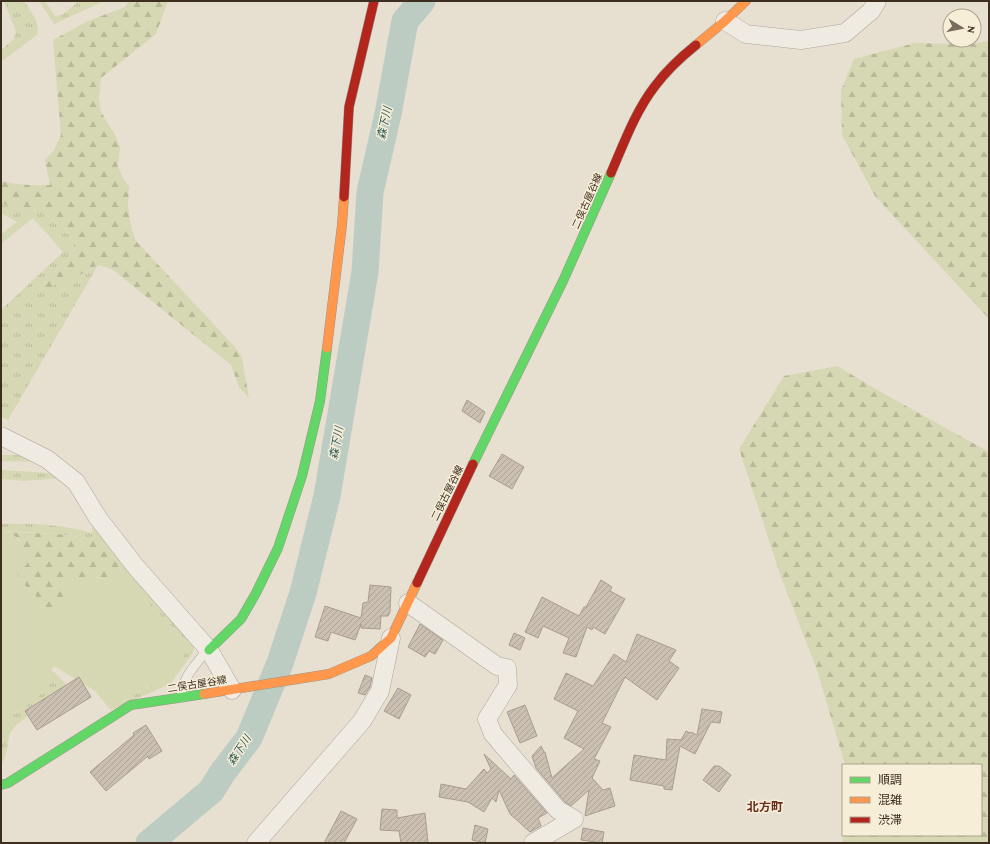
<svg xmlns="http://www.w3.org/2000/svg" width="990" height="844" font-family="'Crimson Pro','Noto Sans JP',serif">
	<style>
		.grass { fill: url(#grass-tufts) }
		.forest { fill: url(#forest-firs) }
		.green { fill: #d6d7b3 }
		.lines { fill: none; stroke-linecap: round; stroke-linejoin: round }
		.river { stroke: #bcccc2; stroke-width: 27 }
		.building { fill: url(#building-hatch); stroke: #a89c90 }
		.lane-casing { stroke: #ada599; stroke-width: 10 }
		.street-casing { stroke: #ada599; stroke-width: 19 }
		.fast-casing { stroke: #9c958a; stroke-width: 10 }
		.slow-casing { stroke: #9c958a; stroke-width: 10 }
		.jam-casing { stroke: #9c958a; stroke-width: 10 }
		.lane { stroke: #efebe3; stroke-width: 9 }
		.street { stroke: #efebe3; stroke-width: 18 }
		.fast { stroke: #63d668; stroke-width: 9 }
		.slow { stroke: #ff974d; stroke-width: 9 }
		.jam { stroke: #b3261e; stroke-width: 9 }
		.labels { text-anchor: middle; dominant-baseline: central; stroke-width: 3; stroke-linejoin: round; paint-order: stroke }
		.street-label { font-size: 10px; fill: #3d2e20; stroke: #f7eed8 }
		.water-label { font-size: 11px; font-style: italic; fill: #2f5d5a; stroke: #f7eed8 }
		.quarter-label { font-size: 12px; font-weight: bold; fill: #6b2e1e; stroke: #f7eed8 }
	</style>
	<defs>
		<pattern id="grass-tufts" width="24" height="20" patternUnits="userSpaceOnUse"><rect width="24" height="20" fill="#d6d7b3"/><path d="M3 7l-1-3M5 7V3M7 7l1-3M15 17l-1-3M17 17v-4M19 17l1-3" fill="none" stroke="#b9b99a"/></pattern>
		<pattern id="forest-firs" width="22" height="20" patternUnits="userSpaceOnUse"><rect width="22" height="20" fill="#d6d7b3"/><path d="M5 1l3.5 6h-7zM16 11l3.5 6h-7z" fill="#b9b99a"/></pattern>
		<pattern id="building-hatch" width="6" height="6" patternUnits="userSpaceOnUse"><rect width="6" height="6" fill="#cbbfb2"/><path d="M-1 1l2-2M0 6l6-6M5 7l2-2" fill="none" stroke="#afa499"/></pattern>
	</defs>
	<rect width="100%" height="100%" fill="#e7e0d1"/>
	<path class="grass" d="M4,1H24C30,11 41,22 37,35L1,62V50L13,40L16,32Z
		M39,1H45L55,16L62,15L79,1H101L100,3L54,24Z
		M1,201L10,208L40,212L64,227L77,246C65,263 50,276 37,291L76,277L98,265L8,420L1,417V310L63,252L33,218L1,244V234L17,222L1,213Z
		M1,441L45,462L1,461V455H22L1,447Z
		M1,470L64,474L99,533L97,539L58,534L1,531V524C30,523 64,524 91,533L93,527L62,478L24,481L1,479Z
		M123,566L194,646L193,653L170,684L111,710L109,708L149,687L171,677L184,639L124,579L117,577Z
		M51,669L68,686L16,725C14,728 11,731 10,734C6,745 9,754 1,765V744L3,743L11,715L18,712L42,693Z"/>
	<path class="forest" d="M129,1H168L156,34L101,78L99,98L101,112L114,133L120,147L118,167L123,178L129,186L128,206L131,227L136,241L235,347L242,358L249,398L239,387L231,365L112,269L98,265L76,277L36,292L68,258L77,246L64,227L40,212L10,208L1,201V181C17,185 33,186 50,185L45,160L54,150L61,135L53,40L88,21L125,7Z
		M989,41V319L875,196L842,135L841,90L854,59L915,43L969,44Z
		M837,366L881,392L989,452V843H842L844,835H981V765H845L818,673L780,574L739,449L784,376Z
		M7,532L58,534L97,539L99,533L123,566L117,577H98L84,581H69L61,609L55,616L46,612L32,591L20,582L17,573L27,564L19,539Z"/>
	<path class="green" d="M1,531C19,532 22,546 28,560L27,564L17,573L20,582L32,591L46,612L55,616L61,609L69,581C88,581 106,573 124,579L184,639L189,647L171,677L149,687L109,708L95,691L54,666C47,673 47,684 42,692C38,699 19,711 11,715L3,744H1Z"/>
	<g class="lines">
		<path class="river" d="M149,843L211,791L223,772L249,738L280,663L303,593L327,496L365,272L370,192L388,114L405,21L422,1"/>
	</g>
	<path class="building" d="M467,400L485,412L480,423L462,411Z
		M502,454L524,467L512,489L489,476Z
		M601,580L612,587L610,591L625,599L605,634L593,627L592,630L587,627L576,657L563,653L569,638L543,626L538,638L525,632L542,597L579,616L584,607H586Z
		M370,585L391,587L390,612L388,616H381L380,629L361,628V624L355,640L331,632L328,641L315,637L325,606L361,618L363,603L368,602Z
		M420,624L443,640L435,654L429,651L425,657L408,647Z
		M514,633L525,638L520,650L509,645Z
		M637,634L676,650L669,661L679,668L657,700L625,677L602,723L611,727L594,759L600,761L592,778L603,790L610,788L615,806L585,816L589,790L571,806L565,802L536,768L532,756L541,746L544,752H545L552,778L584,749L564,738L578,711L554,699L566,673L593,686L614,654L626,662Z
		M365,675L372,678L370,687L365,695L358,693Z
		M79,677L91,697L37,730L25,711Z
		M398,688L411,695L399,719L384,711Z
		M525,705L537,736L520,743L507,712Z
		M702,709L722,712L720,723L711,722L695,754L680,746L672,790L664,789V786L630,780L634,755L666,760L667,739L681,740L686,731L690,733L691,732L697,735Z
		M146,725L162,751L149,759L148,756L106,791L90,772L134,735L133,733Z
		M484,754L511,779L514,775L547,813L538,818L541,826L530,832L510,814L499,790L496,802L492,798L484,812L468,802L439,797L441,784L466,789L484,769L487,773L491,769Z
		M714,766H719L731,775L719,792L703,780Z
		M382,809L397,810V818L425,813L428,843H401L399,831L380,830Z
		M341,811L357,819L344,843H324Z
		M475,825L488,829L485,843L472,840Z
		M583,828L604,832L602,843L581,840Z"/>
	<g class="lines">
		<defs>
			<path id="lane" d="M181,698C182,677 194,668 205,652L209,650"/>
			<path id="street" d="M725,21L746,34L801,40L845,33L871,11L877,1
				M1,436L47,459L76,482L98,518L136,567L209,650L232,690
				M408,603L497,666L507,668L508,685L487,719L493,734L558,810L574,819L533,843
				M256,843L362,721L380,691L391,638"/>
			<path id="fast" d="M473,464L563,281L611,173
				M209,650L241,619L256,593L278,548L302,476L320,401L327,348
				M1,785L8,783L131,705L204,694"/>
			<path id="slow" d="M696,45L725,21L746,1
				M327,348L342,225L344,197
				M204,694L329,674L371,656L391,638L417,583"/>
			<path id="jam" d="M611,173C624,143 635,112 655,86C667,70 681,57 696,45
				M344,197L349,107L374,1
				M417,583L473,464"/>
		</defs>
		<use href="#lane" class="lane-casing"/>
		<use href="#street" class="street-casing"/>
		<use href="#fast" class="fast-casing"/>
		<use href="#slow" class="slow-casing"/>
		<use href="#jam" class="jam-casing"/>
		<use href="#lane" class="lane"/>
		<use href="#street" class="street"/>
		<use href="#fast" class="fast"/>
		<use href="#slow" class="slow"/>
		<use href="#jam" class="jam"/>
	</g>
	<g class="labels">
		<g class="street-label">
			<text transform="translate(587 201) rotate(-66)">二俣古屋谷線</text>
			<text transform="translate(447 493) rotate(-64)">二俣古屋谷線</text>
			<text transform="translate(197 684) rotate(-9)">二俣古屋谷線</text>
		</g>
		<g class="water-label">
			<text transform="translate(384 123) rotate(-78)">森下川</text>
			<text transform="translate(336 443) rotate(-80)">森下川</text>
			<text transform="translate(239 750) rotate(-57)">森下川</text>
		</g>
		<g class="quarter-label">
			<text x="765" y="807">北方町</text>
		</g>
	</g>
	<rect width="990" height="844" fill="none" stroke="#3d2e20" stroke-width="4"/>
	<rect x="842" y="764" width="140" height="72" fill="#f7eed8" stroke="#ada18e"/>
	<rect x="850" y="777" width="20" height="6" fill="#63d668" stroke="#ada18e"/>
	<text x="878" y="784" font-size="12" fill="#3d2e20">順調</text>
	<rect x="850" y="797" width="20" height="6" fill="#ff974d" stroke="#ada18e"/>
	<text x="878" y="804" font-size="12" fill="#3d2e20">混雑</text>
	<rect x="850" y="817" width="20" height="6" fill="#b3261e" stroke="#ada18e"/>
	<text x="878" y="824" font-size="12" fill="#3d2e20">渋滞</text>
	<g transform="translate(962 28) rotate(100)"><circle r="19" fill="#f7eed8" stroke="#ada18e"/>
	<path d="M0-3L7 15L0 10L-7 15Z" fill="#786c5e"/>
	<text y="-6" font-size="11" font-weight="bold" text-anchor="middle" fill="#3d2e20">N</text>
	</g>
</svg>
